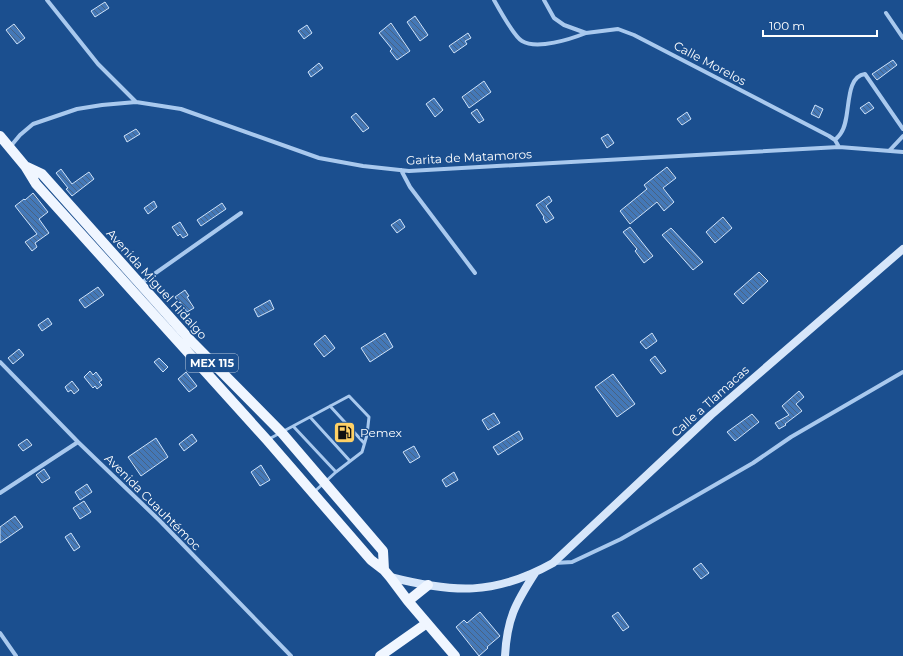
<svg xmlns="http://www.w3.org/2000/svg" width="903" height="656" font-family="Montserrat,sans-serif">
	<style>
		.building { fill: url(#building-back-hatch); stroke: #cfe3fa }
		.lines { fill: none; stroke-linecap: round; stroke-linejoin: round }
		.service { stroke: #a9c9ee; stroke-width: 3 }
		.minor { stroke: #a9c9ee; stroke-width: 4 }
		.secondary { stroke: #d6e6fa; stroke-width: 8 }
		.primary { stroke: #f0f6ff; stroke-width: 10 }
		.labels { text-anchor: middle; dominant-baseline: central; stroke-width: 3; stroke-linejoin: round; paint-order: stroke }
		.shield { fill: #1b4f8f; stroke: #bbcadd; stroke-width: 1 }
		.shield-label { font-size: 11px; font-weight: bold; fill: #fff }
		.street-label { font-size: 12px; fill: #fff; stroke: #1b4f8f }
		.poi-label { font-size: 12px; fill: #fff; stroke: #1b4f8f; text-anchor: start }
	</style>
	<defs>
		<pattern id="building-back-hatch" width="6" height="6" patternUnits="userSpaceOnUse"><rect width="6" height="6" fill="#4478b7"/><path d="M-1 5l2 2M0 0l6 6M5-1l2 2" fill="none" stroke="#486282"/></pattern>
	</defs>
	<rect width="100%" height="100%" fill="#1b4f8f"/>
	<path class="building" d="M105,2L109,8L95,17L91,11Z
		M415,16L428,35L420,41L407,22Z
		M391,23L410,51L397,60L390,51L392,49L379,33Z
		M14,24L25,38L17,44L6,30Z
		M307,25L312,33L304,39L298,31Z
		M468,33L471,38L465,41L467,44L454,53L449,46Z
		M893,60L897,65L877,80L872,74Z
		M319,63L323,68L311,77L308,72Z
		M484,81L491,92L469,108L462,97Z
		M434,98L443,110L435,117L426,104Z
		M869,102L874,108L865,114L860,108Z
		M815,105L823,109L819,118L811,114Z
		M477,109L484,120L479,123L471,113Z
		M687,112L691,119L682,125L677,119Z
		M356,113L369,128L363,132L351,117Z
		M136,129L140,134L127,142L124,136Z
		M608,134L614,143L607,148L601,138Z
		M667,167L676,178L663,188L674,202L664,211L657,202L630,224L620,211L647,189L644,185Z
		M61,169L72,184L89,172L94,179L72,196L66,189L68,188L56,173Z
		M33,193L48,212L39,219L49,233L35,243L37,247L32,251L25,242L37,234L15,206L24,199L25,200Z
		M549,196L552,201L546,206L554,218L546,223L543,218L544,217L536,205Z
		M154,201L157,207L148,214L144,208Z
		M222,203L226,209L201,226L197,220Z
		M723,217L732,228L715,243L706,232Z
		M400,219L405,227L397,233L391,225Z
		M180,222L188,235L183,238L180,234L178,236L172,227Z
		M630,227L653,256L644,263L635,251L637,249L623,232Z
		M671,228L703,262L693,270L662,235Z
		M759,272L768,281L743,304L734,294Z
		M98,287L104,295L85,308L79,300Z
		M185,290L189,296L187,297L194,308L187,312L180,302L179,303L175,297Z
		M270,300L274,309L258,317L254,309Z
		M48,318L52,324L42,331L38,325Z
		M385,333L393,347L370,362L361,348Z
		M652,333L657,341L646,349L640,342Z
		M325,335L335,348L324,357L314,344Z
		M19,349L24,355L13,364L8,358Z
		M655,356L666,371L661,374L650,360Z
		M159,358L168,367L163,372L154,362Z
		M90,371L93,375L96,372L102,380L99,382L102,385L97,389L95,386L93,388L84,377Z
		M186,372L197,386L189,392L178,379Z
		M613,374L635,404L617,417L595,387Z
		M72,381L79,390L74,394L71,390L68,392L65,387Z
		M799,391L804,397L796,404L802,411L785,424L786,425L779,429L775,423L789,415L782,406Z
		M494,413L500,423L488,430L482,420Z
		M752,414L759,422L735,441L727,432Z
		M519,431L523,439L498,455L493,447Z
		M192,434L197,441L184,451L179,444Z
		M156,438L168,457L141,476L128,457Z
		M27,439L32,445L23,451L18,445Z
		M414,446L420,457L410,463L403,452Z
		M261,465L270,480L260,486L251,472Z
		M44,469L50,478L42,483L36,475Z
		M454,472L458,480L446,487L442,480Z
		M87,484L92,492L80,500L75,492Z
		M84,501L91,512L80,519L73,508Z
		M15,516L23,527L0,543V527Z
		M71,533L80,547L74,551L65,537Z
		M701,563L709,573L701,579L693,569Z
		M480,612L500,636L487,647L488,648L479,656L456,627L464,620L467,623Z
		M618,612L629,627L623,631L612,616Z"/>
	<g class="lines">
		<path class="service" d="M330,406L364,443
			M310,417L350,461
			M293,426L336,472
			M269,439L349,396L369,417L367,435L362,452L336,472L314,492"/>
		<path class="minor" d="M47,0L98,64L136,102
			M494,0C499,9 515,37 522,41C537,50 571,39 586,33
			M544,0L554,18L564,25L586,33L618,29L634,35L829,136L835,140L839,147
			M886,13L903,38
			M835,140C837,138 840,135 841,133C852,118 843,77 865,74L903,129
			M10,147L20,135L33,124L77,109L102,105L136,102L181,109L319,158L363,166L409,171L839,147L903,152
			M889,151L903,136
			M401,170L410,187L475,273
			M140,284L241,213
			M0,362L78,442L160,521L291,656
			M0,493L78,442
			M555,563L572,562L621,539L753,463L791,437L903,372
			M0,633L16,656"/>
		<path class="secondary" d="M390,577C453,593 494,596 553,563L711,415L903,249
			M505,656C507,619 515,604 535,573"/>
		<path class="primary" d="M0,136L25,166L36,184L267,440L371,560L384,570L390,577L408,601L455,656
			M25,166L42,174L192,342L282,433L383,551L384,570
			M408,601L428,585
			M380,656L427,623"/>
	</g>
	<defs>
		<symbol id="fuel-square" viewBox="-11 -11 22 22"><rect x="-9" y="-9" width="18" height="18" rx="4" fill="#ffd166" stroke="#1b4f8f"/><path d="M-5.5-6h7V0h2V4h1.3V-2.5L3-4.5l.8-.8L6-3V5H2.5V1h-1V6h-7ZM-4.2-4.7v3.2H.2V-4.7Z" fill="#111"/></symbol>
	</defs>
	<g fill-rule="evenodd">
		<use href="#fuel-square" x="332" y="420" width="25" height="25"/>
	</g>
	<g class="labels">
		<rect class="shield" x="186" y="354" width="52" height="18" rx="3"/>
		<g class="shield-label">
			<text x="212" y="363">MEX 115</text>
		</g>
		<g class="street-label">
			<text transform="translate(710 63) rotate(28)">Calle Morelos</text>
			<text transform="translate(469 157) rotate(-3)">Garita de Matamoros</text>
			<text transform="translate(157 284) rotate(48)">Avenida Miguel Hidalgo</text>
			<text transform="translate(710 401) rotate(-42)">Calle a Tlamacas</text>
			<text transform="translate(153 502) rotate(45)">Avenida Cuauhtémoc</text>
		</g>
		<g class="poi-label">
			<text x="360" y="432">Pemex</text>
		</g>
	</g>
	<path d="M763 30v6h114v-6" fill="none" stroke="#ffffff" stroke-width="2"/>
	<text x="769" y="30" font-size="12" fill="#ffffff" stroke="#1b4f8f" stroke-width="3" paint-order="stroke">100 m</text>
</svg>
